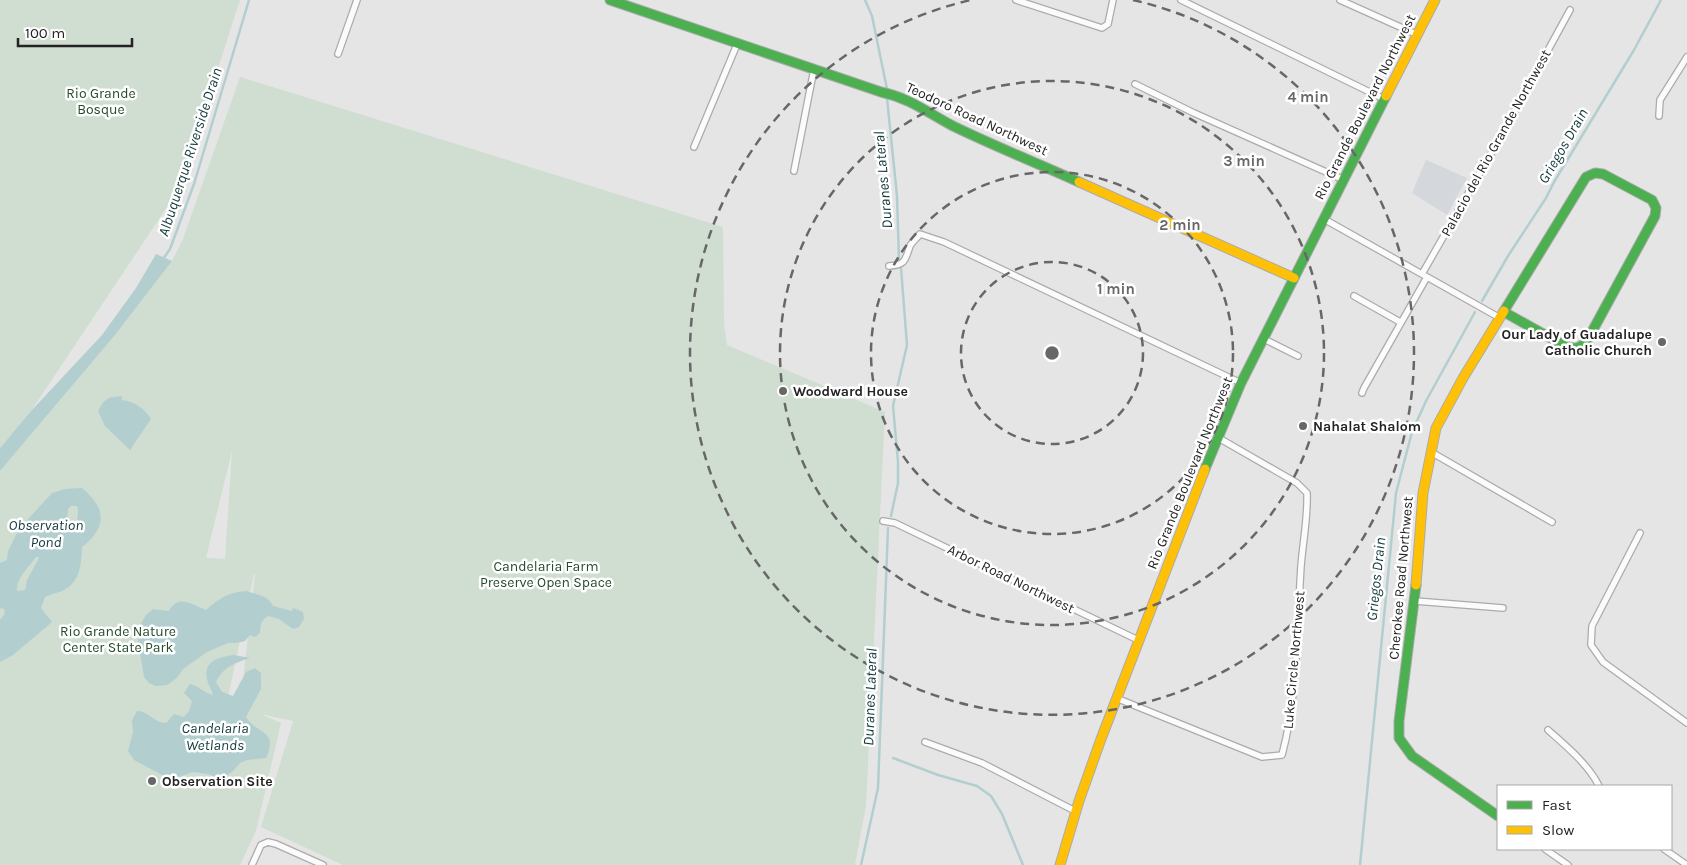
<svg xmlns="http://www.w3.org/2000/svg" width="1687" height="865" font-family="Karla,sans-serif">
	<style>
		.built { fill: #d4d7db }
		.green { fill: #d0ddd1; fill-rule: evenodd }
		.water { fill: #b3cecf; fill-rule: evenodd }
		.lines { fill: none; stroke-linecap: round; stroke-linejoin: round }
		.stream { stroke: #b3cecf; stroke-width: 2.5 }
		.street-casing { stroke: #ababac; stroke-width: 8 }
		.fast-casing { stroke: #ababac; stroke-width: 11 }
		.slow-casing { stroke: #ababac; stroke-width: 11 }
		.street { stroke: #fbfbfb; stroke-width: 5.5 }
		.fast { stroke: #4caf50; stroke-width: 9 }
		.slow { stroke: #ffc107; stroke-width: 9 }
		.ring { fill: none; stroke: #676768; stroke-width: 2.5; stroke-dasharray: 9 6 }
		.poi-dot { fill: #676768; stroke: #fff; stroke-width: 2 }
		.labels { text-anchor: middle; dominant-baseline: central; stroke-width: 5; stroke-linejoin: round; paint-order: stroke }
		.park-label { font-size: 14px; fill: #254b2a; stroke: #fff }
		.street-label { font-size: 14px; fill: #232324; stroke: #fff }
		.poi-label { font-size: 14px; font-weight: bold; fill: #232324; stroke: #fff; text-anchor: start }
		.water-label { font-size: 15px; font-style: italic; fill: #143a3c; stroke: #fff }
		.centre { fill: #676768; stroke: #fff; stroke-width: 2.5 }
		.ring-label { font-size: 15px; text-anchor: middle; font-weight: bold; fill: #676768; stroke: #fff; stroke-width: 5; stroke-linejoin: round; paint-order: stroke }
	</style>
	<rect width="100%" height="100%" fill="#e5e5e6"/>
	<path class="built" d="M1426,160L1467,178L1447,215L1412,193Z"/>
	<path class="green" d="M0,0H240L179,189L31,411L0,448Z
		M240,77L723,227L724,324L727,345L885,412L866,805L855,865H343L261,827L293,721L261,714L281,723L256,831L240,865H0V471L115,335L172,261L183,239ZM232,451L225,559L206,558ZM254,574L255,575L240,707L227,702Z"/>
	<path class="water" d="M156,254L172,261L115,335L0,471V448L31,411L102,335L136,288Z
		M122,396V400C134,401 145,409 151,419L130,450L105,426L98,411C105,398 108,397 122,396Z
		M82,488C107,509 107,527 82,547C81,563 81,581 64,590C58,593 51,594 45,597L41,608L52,622L13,655L0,662V620L4,615L5,610L2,608L0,609V563L7,560L8,551L19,529L52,493L65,489ZM71,506H77C79,513 77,518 77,524L73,527H70C65,522 68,515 68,509ZM36,557H39L38,560L27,580L25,590L17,591C16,578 29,567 36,557Z
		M246,591C256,594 269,596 273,606L292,611L293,608L303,612L304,619L299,627L293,629L279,619L268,616C261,620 260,626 260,633L255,637L250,635L245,641L236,643H228L207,652L183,669L177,678L167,685L156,686L149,683L144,677L138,641L140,625L146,615L153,609L169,611C178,594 191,604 206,610C218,599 229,592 246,591Z
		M234,655L250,658C235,663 223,667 216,682L222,692L233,696L246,672L255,668L261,673V689L246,717C257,735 279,730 266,758L247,760L240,763L232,772L221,779L208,774L193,772L178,777H166L134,760L128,751L133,732L132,720L137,711C149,711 154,723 166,723L174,714L184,717L189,711L192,701L184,693L190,684C202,687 203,693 213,695C212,690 208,685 207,679C203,661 219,657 234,655Z"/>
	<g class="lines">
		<path class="stream" d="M865,0L872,16L887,89
			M887,98L897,196L899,260
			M163,259L170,249L194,184L249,0
			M1482,301L1508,256L1546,198L1554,182L1634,50L1661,0
			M891,516L898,483V462L893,406L907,345L901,268
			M893,758L938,775L977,786L991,796L1002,814L1023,865
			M861,865L878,788L888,528
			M1360,865L1396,493L1412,432L1426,401L1475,312"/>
		<defs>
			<path id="street" d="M1016,0L1102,28L1108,24L1113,0
				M1181,0L1384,99
				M1340,0L1418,35
				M338,54L357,0
				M1135,84L1194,113L1344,180
				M1659,116L1660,100L1687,57
				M694,147L738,42
				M794,171L814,69
				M1324,219L1500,318
				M889,266C906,265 905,260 910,246C912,242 917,238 920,234L944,242L1241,383
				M1422,274L1500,138L1570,10
				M1354,296L1400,322
				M1264,339L1298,356
				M1362,393L1364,388L1427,277
				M1431,452L1552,522
				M883,521L895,523L1138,640
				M1640,533L1592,626L1591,645L1603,662L1687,723
				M1415,601L1503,608
				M1116,698L1262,757L1282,755C1298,695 1297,628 1301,566C1303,541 1308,517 1307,493L1297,483L1217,437
				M1548,730C1566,746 1588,764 1599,786
				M925,742L982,763L1075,811
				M1545,849L1568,865
				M1664,849L1687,865
				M252,865L261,845L268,842L276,844L323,865"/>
			<path id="fast" d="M610,0L881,92C910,98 928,113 953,126C994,146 1037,163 1079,182
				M1504,312L1565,346C1576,350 1581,348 1588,339L1655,216L1656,208L1652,200L1603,174L1595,173L1586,177L1504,311
				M1205,469L1241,383L1386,96
				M1416,585L1399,721V738L1412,756L1498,816"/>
			<path id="slow" d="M1386,96L1435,0
				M1079,182L1294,278
				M1416,585L1423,493L1436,428L1463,378L1504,311
				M1060,865L1079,801L1101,739L1205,469"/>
		</defs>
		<use href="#street" class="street-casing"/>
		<use href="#fast" class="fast-casing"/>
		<use href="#slow" class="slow-casing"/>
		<use href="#street" class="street"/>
		<use href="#fast" class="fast"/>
		<use href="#slow" class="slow"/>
	</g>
	<g class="ring">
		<circle cx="1052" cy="353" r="91"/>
		<circle cx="1052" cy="353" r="181"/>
		<circle cx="1052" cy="353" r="272"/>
		<path d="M1133 0A362 362 0 1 1 971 0"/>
	</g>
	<g class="poi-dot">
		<circle cx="1662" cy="342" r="5"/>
		<circle cx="783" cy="391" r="5"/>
		<circle cx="1303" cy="426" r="5"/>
		<circle cx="152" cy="781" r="5"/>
	</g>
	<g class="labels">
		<g class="park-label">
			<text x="101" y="93">Rio Grande<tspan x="101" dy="16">Bosque</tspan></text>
			<text x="546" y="566">Candelaria Farm<tspan x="546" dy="16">Preserve Open Space</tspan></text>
			<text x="118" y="631">Rio Grande Nature<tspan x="118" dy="16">Center State Park</tspan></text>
		</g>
		<g class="street-label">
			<text transform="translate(1365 107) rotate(-63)">Rio Grande Boulevard Northwest</text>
			<text transform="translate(977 119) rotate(25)">Teodoro Road Northwest</text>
			<text transform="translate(1496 143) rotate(-61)">Palacio del Rio Grande Northwest</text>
			<text transform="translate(1190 473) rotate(-68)">Rio Grande Boulevard Northwest</text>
			<text transform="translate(1401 578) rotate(-85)">Cherokee Road Northwest</text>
			<text transform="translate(1011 579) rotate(26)">Arbor Road Northwest</text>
			<text transform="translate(1294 660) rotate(-85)">Luke Circle Northwest</text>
		</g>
		<g class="poi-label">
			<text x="1652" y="334" text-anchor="end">Our Lady of Guadalupe<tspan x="1652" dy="16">Catholic Church</tspan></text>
			<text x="793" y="391">Woodward House</text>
			<text x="1313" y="426">Nahalat Shalom</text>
			<text x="162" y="781">Observation Site</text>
		</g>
		<g class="water-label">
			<text transform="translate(1563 146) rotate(-60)">Griegos Drain</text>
			<text transform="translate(190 152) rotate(-72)">Albuquerque Riverside Drain</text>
			<text transform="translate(883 180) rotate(-95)">Duranes Lateral</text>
			<text x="46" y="525">Observation<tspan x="46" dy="17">Pond</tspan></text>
			<text transform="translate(1376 579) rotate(-84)">Griegos Drain</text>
			<text transform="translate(870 697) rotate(-88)">Duranes Lateral</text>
			<text x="215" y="728">Candelaria<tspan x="215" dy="17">Wetlands</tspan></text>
		</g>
	</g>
	<circle cx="1052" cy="353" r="8" class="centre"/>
	<g class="ring-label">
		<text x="1308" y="102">4 min</text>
		<text x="1244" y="166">3 min</text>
		<text x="1180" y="230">2 min</text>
		<text x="1116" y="294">1 min</text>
	</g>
	<rect x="1497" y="785" width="175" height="65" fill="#ffffff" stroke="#a7a7a7"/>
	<rect x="1507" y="801" width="25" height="8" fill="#4caf50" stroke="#a7a7a7"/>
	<text x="1542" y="810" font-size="15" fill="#232324">Fast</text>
	<rect x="1507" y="826" width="25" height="8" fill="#ffc107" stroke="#a7a7a7"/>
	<text x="1542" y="835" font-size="15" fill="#232324">Slow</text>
	<path d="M18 38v8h114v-8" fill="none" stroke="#232324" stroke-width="2.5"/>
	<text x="25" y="38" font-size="15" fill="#232324" stroke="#ffffff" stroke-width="4" paint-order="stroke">100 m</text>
</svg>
